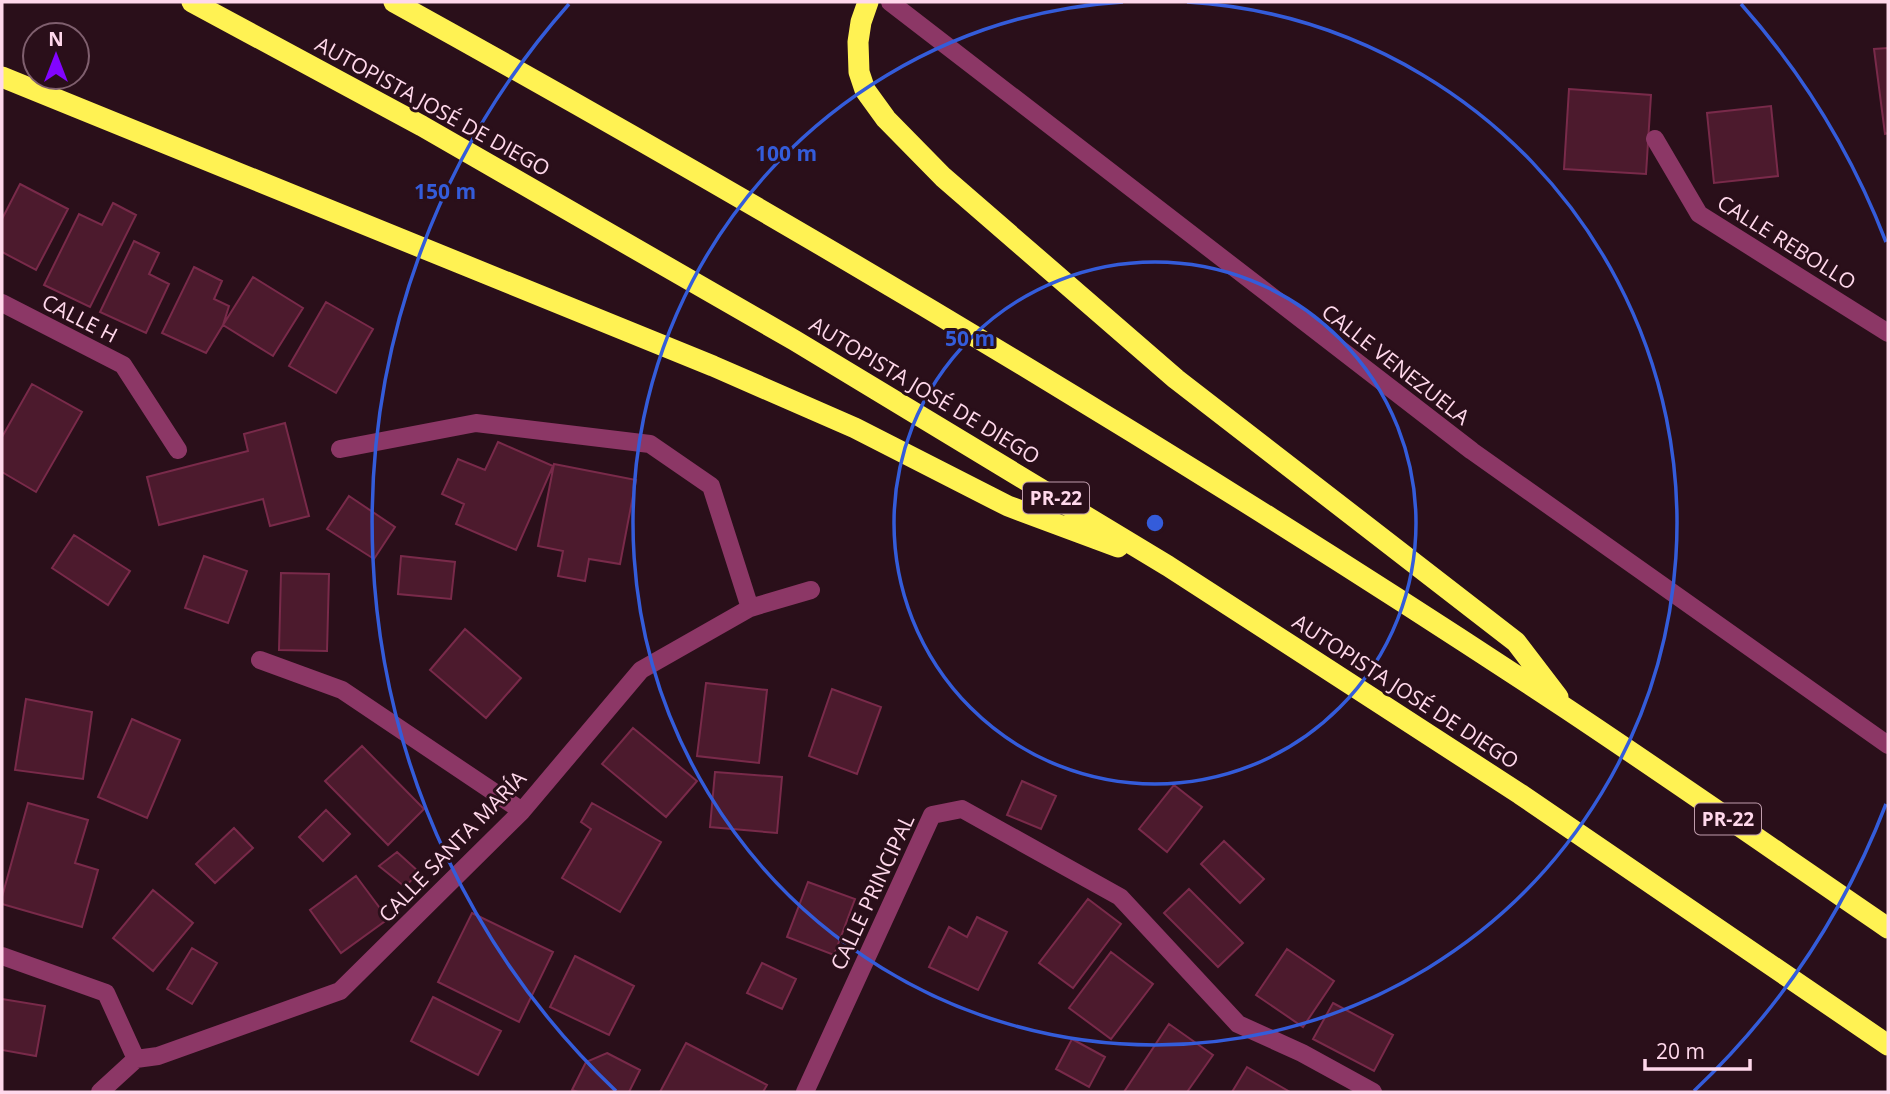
<svg xmlns="http://www.w3.org/2000/svg" width="1890" height="1094" font-family="'Open Sans',sans-serif">
	<style>
		.building { fill: #4c1a2d; stroke: #792a4a; stroke-width: 2 }
		.lines { fill: none; stroke-linecap: round; stroke-linejoin: round }
		.minor { stroke: #8c3766; stroke-width: 18 }
		.highway { stroke: #fff253; stroke-width: 21 }
		.ring { fill: none; stroke: #345cda; stroke-width: 3.5 }
		.labels { text-anchor: middle; dominant-baseline: central; stroke-width: 6; stroke-linejoin: round; paint-order: stroke }
		.shield { fill: #2a0f1a; stroke: #bf9cac; stroke-width: 2 }
		.shield-label { font-size: 19px; font-weight: bold; fill: #ffd8eb }
		.street-label { font-size: 21px; fill: #ffd8eb; stroke: #2a0f1a }
		.centre { fill: #345cda; stroke: #2a0f1a; stroke-width: 3.5 }
		.ring-label { font-size: 21px; text-anchor: middle; font-weight: bold; fill: #345cda; stroke: #2a0f1a; stroke-width: 6; stroke-linejoin: round; paint-order: stroke }
	</style>
	<rect width="100%" height="100%" fill="#2a0f1a"/>
	<path class="building" d="M1888,48V133L1885,134L1874,49Z
		M1569,89L1651,95L1646,174L1564,169Z
		M1771,106L1778,176L1714,183L1707,113Z
		M20,184L68,209L36,270L2,252V219Z
		M113,203L136,215L90,307L44,285L79,214L102,225Z
		M134,241L159,253L149,274L169,284L146,333L100,312Z
		M194,267L222,281L214,299L229,306L223,325L206,353L162,333Z
		M253,277L303,308L273,356L223,325Z
		M326,302L373,329L336,393L289,366Z
		M32,384L82,412L36,492L2,472V437Z
		M285,423L309,516L270,526L263,499L159,525L147,477L248,451L244,434Z
		M498,442L553,466L516,550L456,524L464,504L442,494L458,459L485,470Z
		M554,464L636,480L620,564L589,559L585,581L558,576L563,551L538,546Z
		M349,496L395,527L374,559L327,529Z
		M74,535L130,571L108,605L52,568Z
		M204,556L247,571L228,623L185,608Z
		M401,556L455,562L451,599L398,594Z
		M281,573L329,574L327,651L279,650Z
		M465,629L521,678L486,718L430,670Z
		M706,683L767,690L759,763L697,756Z
		M832,689L881,707L857,774L809,756Z
		M26,699L92,712L83,779L15,770Z
		M132,719L180,740L147,818L98,797Z
		M633,728L697,781L666,817L602,764Z
		M362,746L424,809L388,845L325,781Z
		M715,772L782,777L777,833L710,827Z
		M1022,781L1056,796L1041,829L1007,815Z
		M1174,785L1202,807L1167,852L1139,829Z
		M28,803L88,820L75,863L98,870L82,927L2,904V897Z
		M592,803L661,842L620,912L562,878L591,829L581,822Z
		M326,810L350,834L323,861L299,837Z
		M234,828L253,848L215,883L196,864Z
		M1224,841L1264,879L1240,903L1201,864Z
		M397,852L419,872L405,887L379,866Z
		M356,876L388,919L341,953L310,910Z
		M808,882L855,899L834,955L787,937Z
		M1189,889L1243,943L1218,967L1164,913Z
		M153,890L193,923L153,971L113,938Z
		M1088,899L1121,924L1073,988L1039,963Z
		M472,913L553,952L519,1022L438,982Z
		M977,917L1007,932L978,990L929,967L949,927L967,937Z
		M192,948L217,963L192,1004L167,989Z
		M1287,949L1334,981L1303,1027L1256,995Z
		M1111,952L1153,984L1111,1039L1069,1008Z
		M575,956L634,986L609,1035L550,1007Z
		M762,963L796,979L782,1009L747,993Z
		M433,997L501,1031L478,1075L411,1041Z
		M2,999L45,1006L36,1056L2,1050Z
		M1333,1003L1393,1035L1374,1071L1313,1039Z
		M1169,1024L1213,1055L1187,1092H1124Z
		M1072,1039L1105,1057L1089,1087L1056,1069Z
		M686,1043L767,1085L763,1092H660Z
		M607,1053L640,1070L629,1092H578L572,1090L586,1062Z
		M1247,1067L1290,1092H1232Z"/>
	<g class="lines">
		<path class="minor" d="M890,2L1472,451L1888,745
			M1655,139L1699,214L1888,333
			M2,303L123,365L178,450
			M340,449L476,423L650,444L711,486L750,608
			M260,660L342,690L522,811
			M2,956L106,993L136,1059
			M100,1092L136,1059L158,1056L340,991L522,811L641,670L750,608L811,590
			M805,1092L932,815L962,809L1120,897L1238,1024L1302,1053L1373,1092"/>
		<path class="highway" d="M192,2L422,126L794,340L1168,566L1520,794L1888,1045
			M394,2C794,223 1186,457 1567,709C1675,781 1781,855 1888,928
			M868,2L861,22L858,42L859,72L865,90L886,119L943,177L1176,379L1516,642L1558,697
			M2,77L713,366L855,428L1008,506L1118,547"/>
	</g>
	<g class="ring">
		<circle cx="1155" cy="523" r="261"/>
		<path d="M1187 2A522 522 0 1 1 1123 2"/>
		<path d="M1886 804A783 783 0 0 1 1694 1091M616 1091A783 783 0 0 1 569 4M1741 4A783 783 0 0 1 1886 242"/>
	</g>
	<g class="labels">
		<g class="shield">
			<rect x="1023" y="482.5" width="66" height="31" rx="5"/>
			<rect x="1695" y="803.5" width="66" height="31" rx="5"/>
		</g>
		<g class="shield-label">
			<text x="1056" y="498">PR-22</text>
			<text x="1728" y="819">PR-22</text>
		</g>
		<g class="street-label">
			<text transform="translate(433 106) rotate(29)">AUTOPISTA JOSÉ DE DIEGO</text>
			<text transform="translate(1787 242) rotate(32)">CALLE REBOLLO</text>
			<text transform="translate(80 318) rotate(27)">CALLE H</text>
			<text transform="translate(1396 364) rotate(38)">CALLE VENEZUELA</text>
			<text transform="translate(925 390) rotate(31)">AUTOPISTA JOSÉ DE DIEGO</text>
			<text transform="translate(1406 691) rotate(33)">AUTOPISTA JOSÉ DE DIEGO</text>
			<text transform="translate(452 846) rotate(-46)">CALLE SANTA MARÍA</text>
			<text transform="translate(872 892) rotate(-65)">CALLE PRINCIPAL</text>
		</g>
	</g>
	<circle cx="1155" cy="523" r="10" class="centre"/>
	<g class="ring-label">
		<text x="786" y="161">100 m</text>
		<text x="445" y="199">150 m</text>
		<text x="970" y="346">50 m</text>
	</g>
	<rect width="1890" height="1094" fill="none" stroke="#ffd8eb" stroke-width="7"/>
	<g transform="translate(56 56)"><circle r="33" fill="#2a0f1a" stroke="#7f5f6e" stroke-width="2"/>
	<path d="M0-5L12 26L0 18L-12 26Z" fill="#8204ff"/>
	<text y="-10" font-size="19" font-weight="bold" text-anchor="middle" fill="#ffd8eb">N</text>
	</g>
	<path d="M1645 1059v10h105v-10" fill="none" stroke="#ffd8eb" stroke-width="3.5"/>
	<text x="1656" y="1059" font-size="21" fill="#ffd8eb" stroke="#2a0f1a" stroke-width="5" paint-order="stroke">20 m</text>
</svg>
